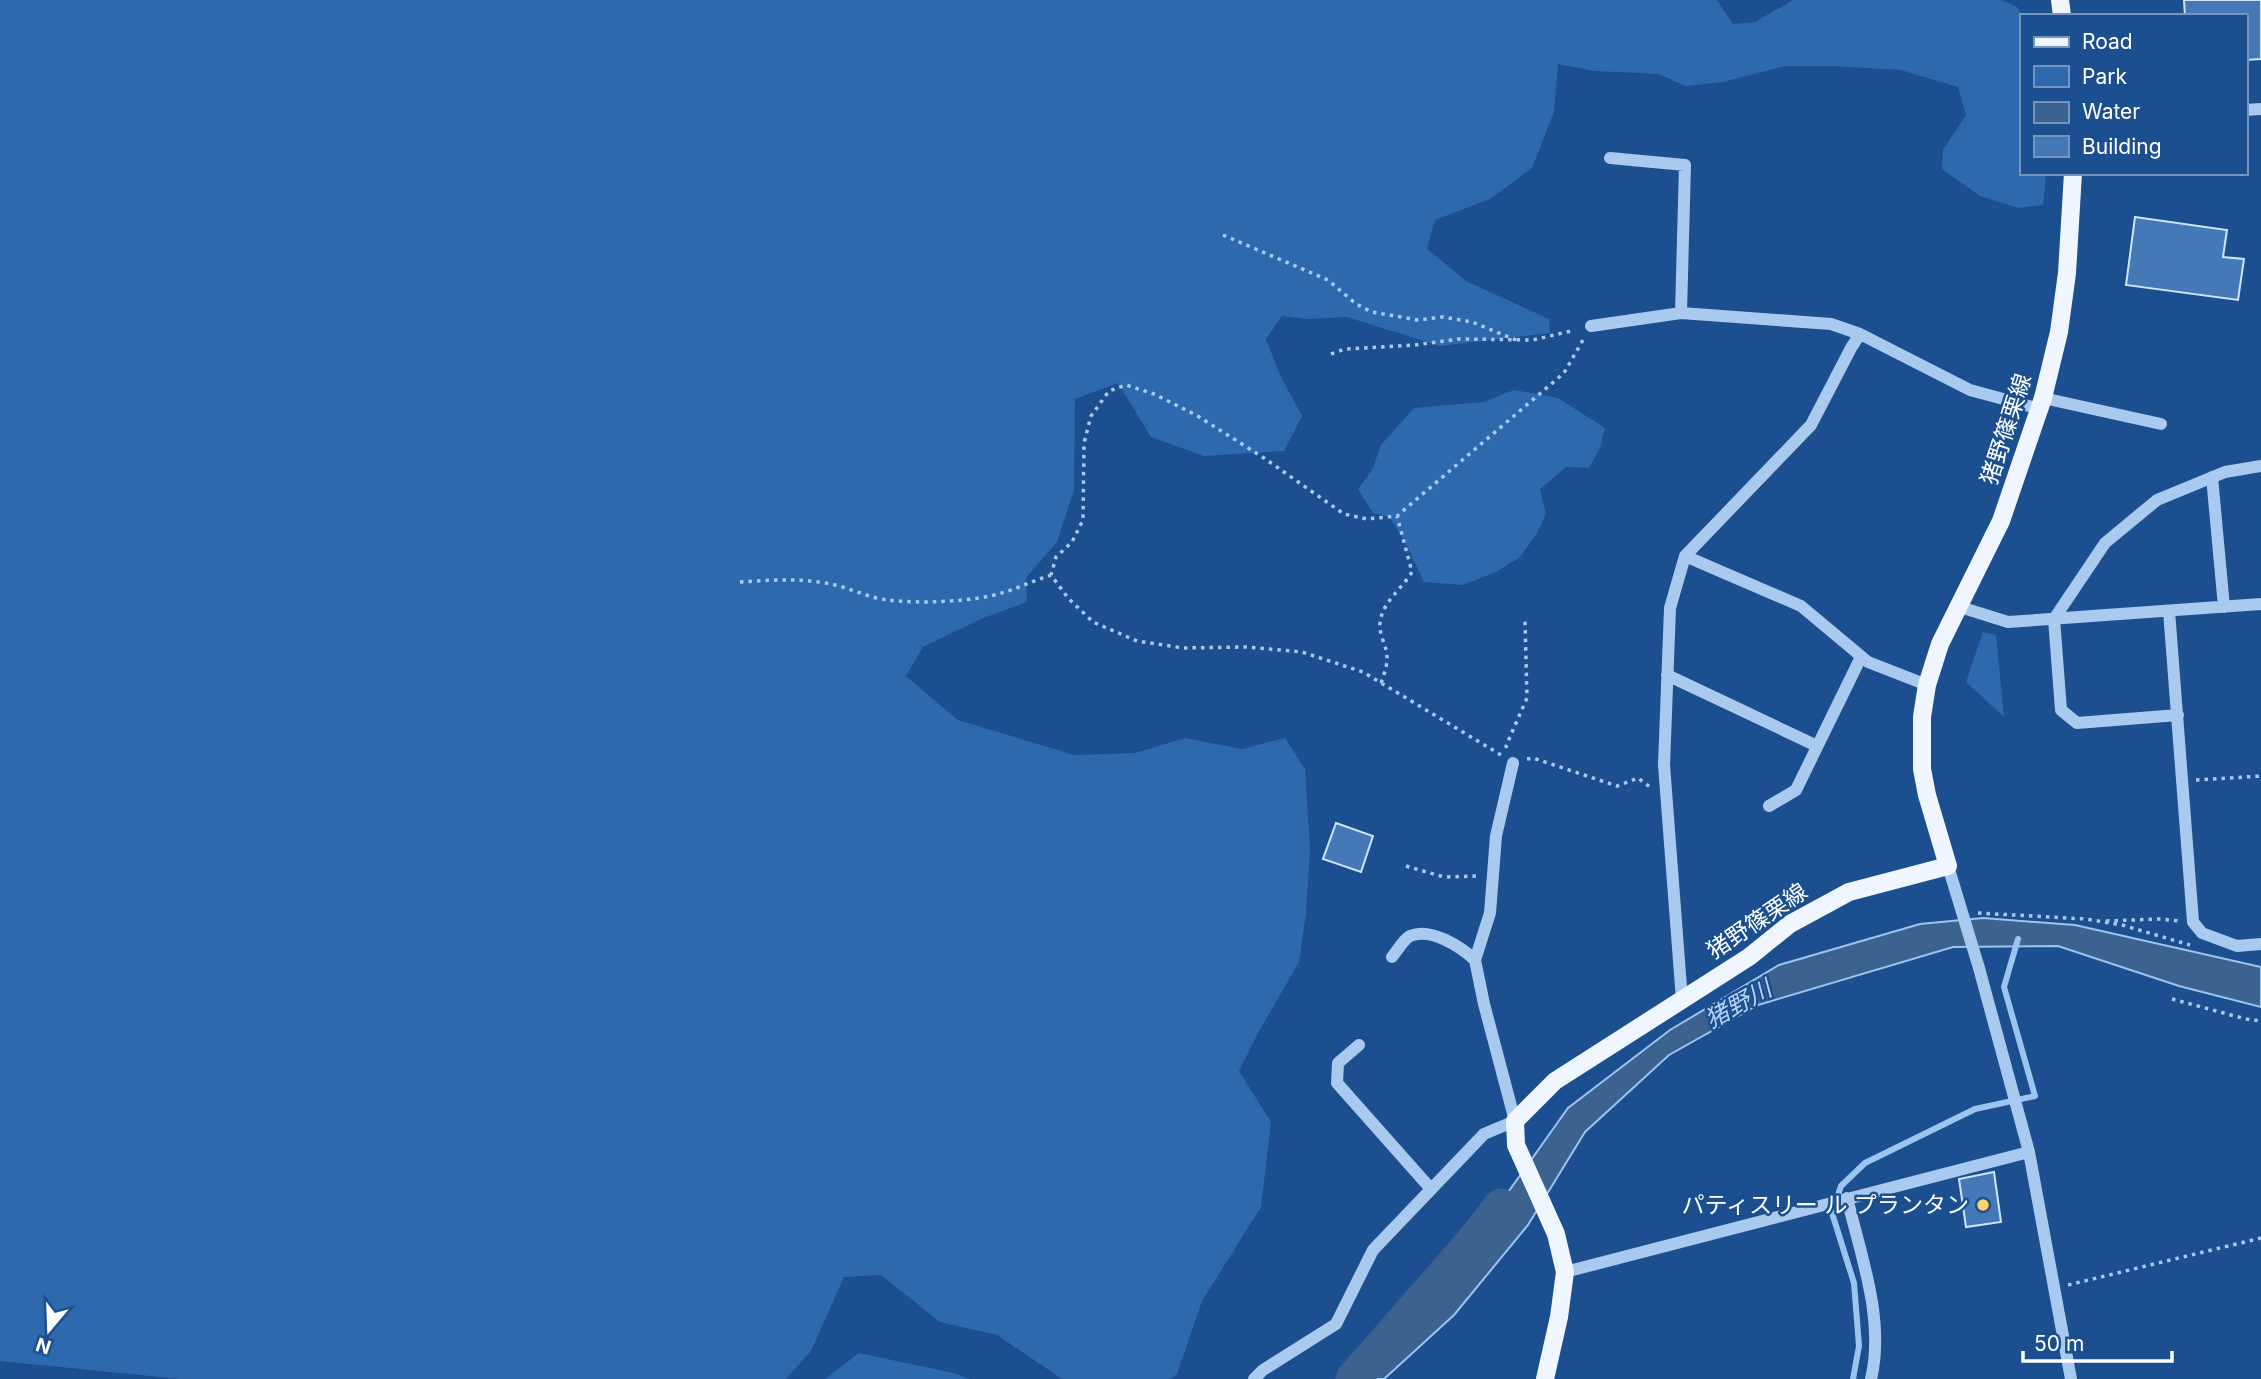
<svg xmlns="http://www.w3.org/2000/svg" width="2261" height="1379" font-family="Inter,'Noto Sans JP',sans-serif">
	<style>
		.green { fill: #2e69ad }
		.water { fill: #3c6290; stroke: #9cc4f0; stroke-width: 2 }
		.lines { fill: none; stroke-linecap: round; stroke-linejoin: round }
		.stream { stroke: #9cc4f0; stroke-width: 6 }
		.river { stroke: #3c6290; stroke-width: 35 }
		.building { fill: #4478b7; stroke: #cfe3fa; stroke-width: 2 }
		.path { stroke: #a9c9ee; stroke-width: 3.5; stroke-dasharray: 3.5 5; stroke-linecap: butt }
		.minor { stroke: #a9c9ee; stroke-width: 12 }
		.major { stroke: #f0f6ff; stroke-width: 18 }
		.poi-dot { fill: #ffd166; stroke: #1b4f8f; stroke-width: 2.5 }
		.labels { text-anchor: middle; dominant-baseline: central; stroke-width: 5; stroke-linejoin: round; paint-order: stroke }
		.street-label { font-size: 23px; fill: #fff; stroke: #1b4f8f }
		.poi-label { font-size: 23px; fill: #fff; stroke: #1b4f8f; text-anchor: end }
		.water-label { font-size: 24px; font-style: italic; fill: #b5d3f5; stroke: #1b4f8f }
	</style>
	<rect width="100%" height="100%" fill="#1b4f8f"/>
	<path class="green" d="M0,0H1717L1733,24L1755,22L1793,0H2002L2017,7L2023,16L2021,173H2046L2043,205L2018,208L1980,196L1942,169L1943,150L1966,115L1958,87L1901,70L1831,66H1785L1723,82L1686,86L1658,74L1595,71L1558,64L1554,112L1532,168L1490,199L1435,220L1427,249L1466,281L1549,319L1550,333L1440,346L1347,317L1308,319L1282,316L1266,339L1280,375L1302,416L1284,451L1204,456L1151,437L1118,383L1075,399L1074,490L1057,542L1026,578L1027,602L981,619L923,647L906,676L958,720L1074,755L1135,753L1185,738L1242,749L1285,738L1305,769L1310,849L1306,914L1299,962L1257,1035L1239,1071L1271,1122L1261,1207L1202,1301L1177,1374L1170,1379H1062L997,1335L940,1322L881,1275L844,1277L811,1351L786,1379H180L0,1361Z
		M1514,390L1558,398L1605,428L1600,448L1589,468L1566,467L1540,489L1546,514L1536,535L1520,557L1496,572L1463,585L1424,582L1403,538L1389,517L1373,513L1358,489L1372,470L1381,445L1414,408L1483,402Z
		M1983,632L1996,635L2004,717L1966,682Z
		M859,1353L953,1373L970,1379H825Z"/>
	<path class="water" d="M1983,918L2075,925L2261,967V1007L2179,986L2058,946L1953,947L1758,1005L1669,1055L1585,1132L1528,1225L1454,1315L1384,1379H1353L1472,1243L1568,1108L1670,1030L1779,965L1920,924Z"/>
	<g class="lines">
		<path class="stream" d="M1853,1379L1859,1346L1854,1283L1832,1213L1841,1186L1865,1163L1975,1109L2035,1096L2004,987L2018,939"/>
		<path class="river" d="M1353,1379L1472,1243L1501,1206"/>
	</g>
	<path class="building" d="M2184,0H2261V59L2245,60V16H2185Z
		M2135,217L2227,230L2223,257L2244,259L2238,300L2126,285Z
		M1336,823L1373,836L1361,872L1323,859Z
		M1994,1172L2001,1222L1966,1227L1959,1179Z"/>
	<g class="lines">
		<path class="path" d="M1223,235L1328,280L1356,304L1372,312L1418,320L1443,317L1472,322L1516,340
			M1331,354L1345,349L1415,345L1459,339L1533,340L1575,330
			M740,582C770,580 801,578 831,584C850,588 869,598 888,600C918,604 976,602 1005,592C1021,587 1035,580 1051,575
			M1381,683C1385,672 1389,661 1386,650C1384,642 1379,632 1380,623C1382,602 1402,589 1412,572L1397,516
			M1507,748L1506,746L1527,698L1525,620
			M1501,755L1363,672L1302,652L1246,647L1183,648L1137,641L1093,622L1068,598L1051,575L1056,557L1072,542L1083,520L1084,443L1091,416L1109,391L1126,385L1154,394L1196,415L1264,458L1344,514L1367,519L1397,516L1564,373L1583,340
			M1527,759L1533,758L1617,786L1638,778L1650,787
			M2196,780L2261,776
			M1406,866L1444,877L1477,876
			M1978,913L2086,919L2122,925L2190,945
			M2106,921L2160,919L2179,921
			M2172,999L2246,1019L2261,1021
			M2068,1285L2261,1238"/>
		<path class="minor" d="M2245,110L2261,109
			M1610,158L1685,165L1681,313
			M1591,326L1681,313L1831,324L1860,334
			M2043,398L2161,424
			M2212,477L2224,607
			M1685,556L1801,606L1868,662L1927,685
			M1960,607L2008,622L2261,604
			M2169,611L2193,922L2202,933L2237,946L2261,944
			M1667,675L1817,746
			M2178,715L2077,723L2061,710L2054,619L2105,543L2157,500L2225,472L2261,466
			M1769,806L1796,790L1861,657
			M1948,866L1979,968L2029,1152L2071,1379
			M1392,957C1397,951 1403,940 1410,936C1431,927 1461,947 1475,960
			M1682,1000L1664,765L1670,608L1685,556L1811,425L1851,348L1860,334L1970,390L2040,409
			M1359,1045L1338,1063L1337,1083L1431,1189
			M1847,1198C1861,1256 1885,1320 1871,1379
			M1565,1272L2029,1152
			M1254,1379L1263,1370L1336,1324L1373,1250L1484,1134L1515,1121L1484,1004L1475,960L1490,913L1496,836L1513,763"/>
		<path class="major" d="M2060,0L2062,16
			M1545,1379L1559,1317L1565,1272L1556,1234L1516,1145L1515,1121L1555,1081L1749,957L1790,924L1849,892L1948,866L1927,795L1922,769V717L1927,685L1940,644L2001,521L2043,398L2059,332L2067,273L2073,173"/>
	</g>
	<circle class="poi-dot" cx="1983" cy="1205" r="7"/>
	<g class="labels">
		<g class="street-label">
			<text transform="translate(2006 429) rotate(-72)">猪野篠栗線</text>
			<text transform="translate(1757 921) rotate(-34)">猪野篠栗線</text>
		</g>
		<g class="poi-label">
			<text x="1969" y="1205">パティスリー ル プランタン</text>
		</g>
		<g class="water-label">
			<text transform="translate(1738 1004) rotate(-29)">猪野川</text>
		</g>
	</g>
	<rect x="2020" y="14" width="228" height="161" fill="#1b4f8f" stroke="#7695bc" stroke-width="2"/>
	<rect x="2034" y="37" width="35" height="10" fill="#f0f6ff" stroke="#7695bc" stroke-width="2"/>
	<text x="2082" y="49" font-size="21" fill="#ffffff">Road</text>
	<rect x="2034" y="66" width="35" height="21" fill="#2e69ad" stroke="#7695bc" stroke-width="2"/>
	<text x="2082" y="84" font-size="21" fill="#ffffff">Park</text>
	<rect x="2034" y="102" width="35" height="21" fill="#3c6290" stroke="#7695bc" stroke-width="2"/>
	<text x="2082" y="119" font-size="21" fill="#ffffff">Water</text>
	<rect x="2034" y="136" width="35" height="21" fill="#4478b7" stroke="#7695bc" stroke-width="2"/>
	<text x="2082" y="154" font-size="21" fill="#ffffff">Building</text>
	<g transform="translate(49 1330) rotate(199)" stroke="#1b4f8f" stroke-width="5" paint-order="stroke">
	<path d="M0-5L12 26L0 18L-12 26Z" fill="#ffffff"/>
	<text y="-10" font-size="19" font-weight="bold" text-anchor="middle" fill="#ffffff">N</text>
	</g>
	<path d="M2023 1351v10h149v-10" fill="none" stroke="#ffffff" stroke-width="3.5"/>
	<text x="2034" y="1351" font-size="21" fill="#ffffff" stroke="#1b4f8f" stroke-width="5" paint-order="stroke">50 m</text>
</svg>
